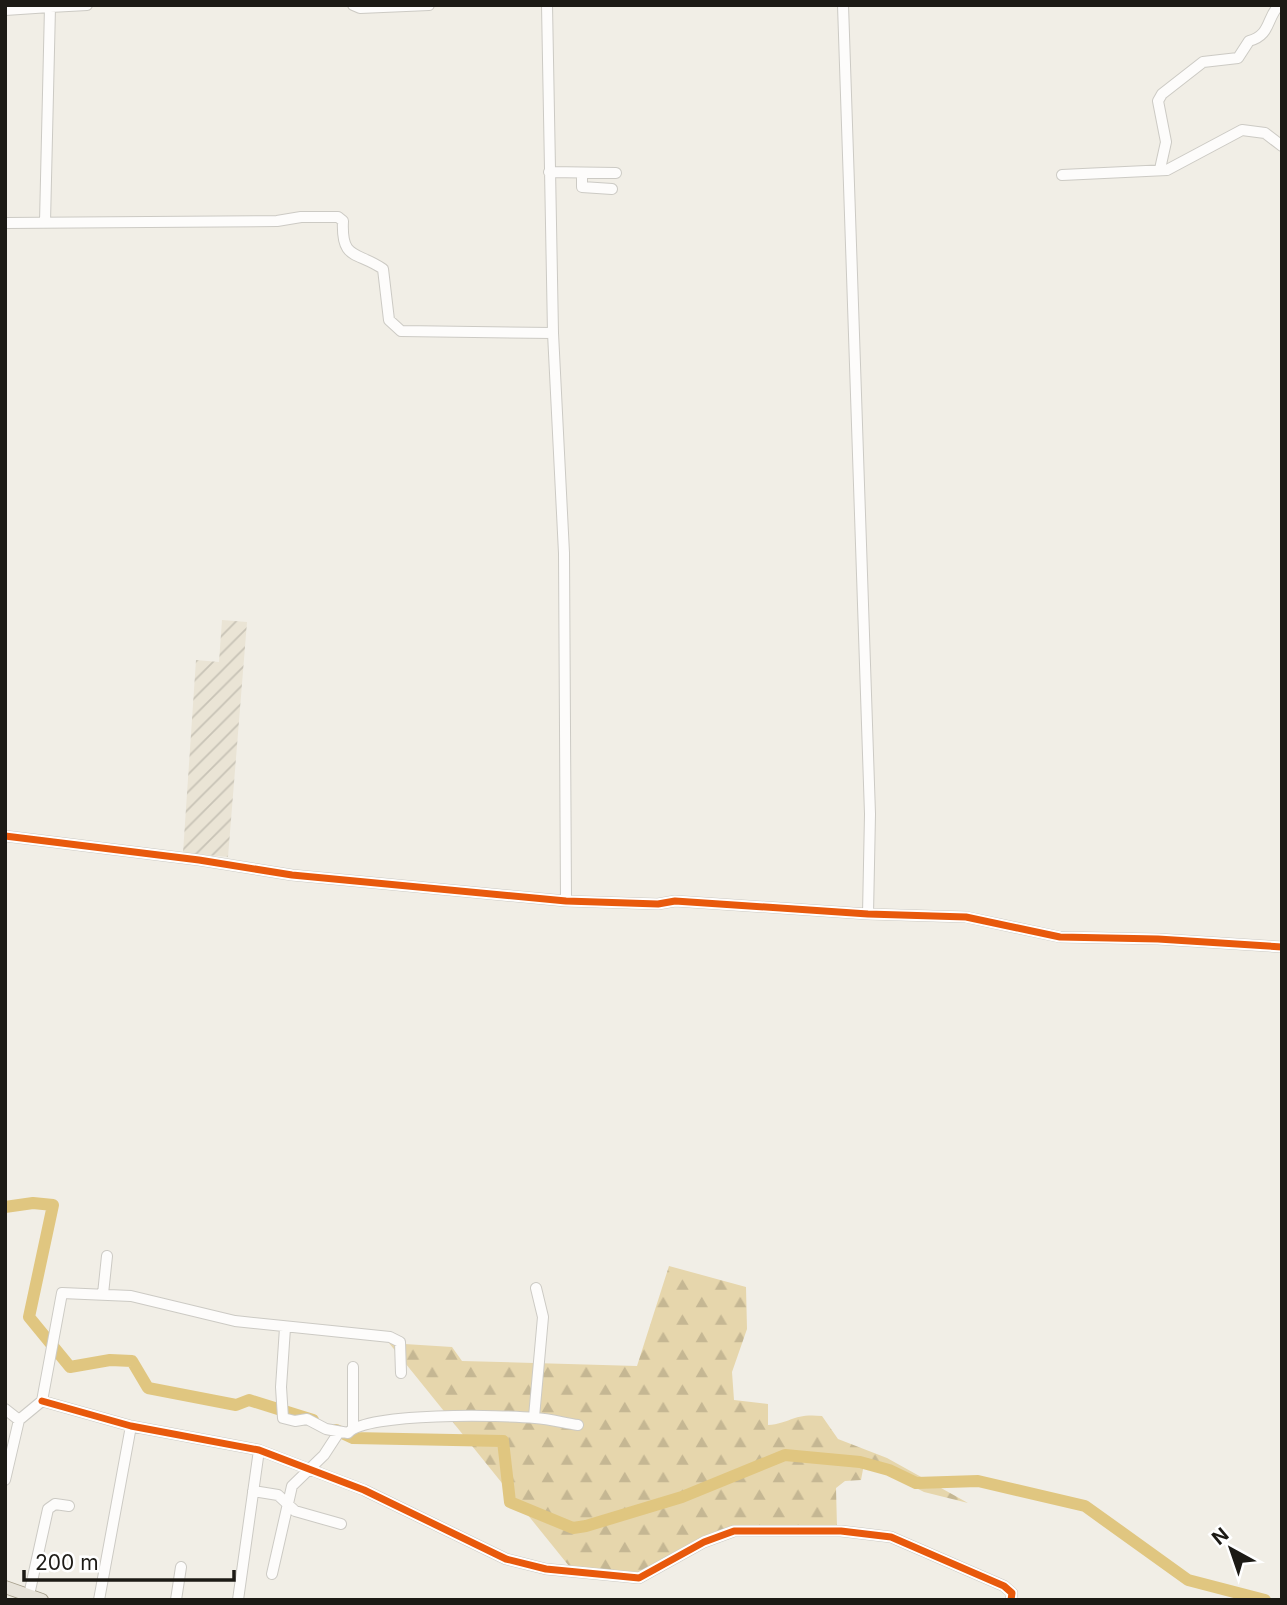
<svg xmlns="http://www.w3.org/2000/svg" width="1287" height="1605" font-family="Inter,sans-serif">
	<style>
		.industrial { fill: url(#industrial-furrows) }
		.forest { fill: url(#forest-firs) }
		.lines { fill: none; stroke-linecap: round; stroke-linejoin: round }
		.river { stroke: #e0c680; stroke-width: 12 }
		.minor-casing { stroke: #cccac4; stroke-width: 12 }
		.major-casing { stroke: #a69f8c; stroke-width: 14 }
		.minor { stroke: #fdfcfb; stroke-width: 10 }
		.major { stroke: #e7e3da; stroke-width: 12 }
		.cycleway-casing { stroke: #fff; stroke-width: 11 }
		.cycleway { stroke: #e8590c; stroke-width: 7 }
	</style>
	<defs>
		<pattern id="industrial-furrows" width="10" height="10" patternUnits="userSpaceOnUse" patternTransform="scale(1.75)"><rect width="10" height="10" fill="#eae4d5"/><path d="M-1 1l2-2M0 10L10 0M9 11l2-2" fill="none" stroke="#c8c3b6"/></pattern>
		<pattern id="forest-firs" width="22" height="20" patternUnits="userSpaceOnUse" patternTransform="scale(1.75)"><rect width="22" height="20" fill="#e6d6ac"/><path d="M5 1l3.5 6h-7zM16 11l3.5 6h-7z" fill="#c5b793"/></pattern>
	</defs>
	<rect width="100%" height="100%" fill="#f1eee6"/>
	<path class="industrial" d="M222,620L247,622L228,857L183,853L196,660L219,662Z"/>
	<path class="forest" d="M669,1266L746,1287L747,1329L732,1372L734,1400L768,1404V1425C792,1423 793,1413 822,1416L838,1439L887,1458L968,1503L924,1492L875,1467L864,1464L861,1480L845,1481L836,1488L837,1527L733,1530L648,1574L569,1566L389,1343L452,1347L462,1361L637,1366Z"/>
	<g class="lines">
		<path class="river" d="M5,1207L33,1203L53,1205L29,1317L70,1367L110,1360L132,1361L148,1388L236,1405L249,1400L313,1420
			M336,1430L353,1438L503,1441L510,1502L573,1528L586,1526L682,1497L785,1455L860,1462L889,1470L916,1483L978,1481L1085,1506L1188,1580L1265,1600"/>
		<defs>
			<path id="minor" d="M353,5L360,8L429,5
				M547,5L553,333L564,553L566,901
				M843,5L870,814L868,914
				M50,7L87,5
				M5,10L50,7L45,222
				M1160,169L1166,142L1158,101L1162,94L1203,62L1238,58L1249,41C1271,35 1266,19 1279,5
				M549,172L616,173
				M582,174V187L612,189
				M1062,175L1167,170L1242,130L1265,133L1282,146
				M5,223L277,221L301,217H338L343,221C341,261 357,251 383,269L389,320L401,331L553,333
				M5,836L199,860L292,875L566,901L658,904L675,901L868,914L966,917L1060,937L1158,939L1282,947
				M103,1294L107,1256
				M285,1328L281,1387L283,1418L295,1421L307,1419L326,1429L348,1433C366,1412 504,1415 535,1418C550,1419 564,1423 578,1425
				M42,1401L131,1426L259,1450L364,1490L506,1559L546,1569L639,1578L704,1542L734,1531H841L891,1537L1004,1586L1012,1593L1011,1600
				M5,1409L19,1420
				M534,1417L543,1317L536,1288
				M353,1428V1367
				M5,1480L19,1420L42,1401L62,1293L131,1296L235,1321L390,1337L400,1342L401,1373
				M253,1491L278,1495L295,1511L341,1524
				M272,1574L292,1486L324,1455L339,1432
				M29,1595L48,1509L55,1504L69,1506
				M99,1600L131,1426
				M176,1600L181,1567
				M238,1600L259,1450"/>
			<path id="major" d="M5,1587L42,1600"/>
		</defs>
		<use href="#minor" class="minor-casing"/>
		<use href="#major" class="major-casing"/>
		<use href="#minor" class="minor"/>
		<use href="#major" class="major"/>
		<defs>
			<path id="cycleway" d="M5,836L199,860L292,875L566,901L658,904L675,901L868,914L966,917L1060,937L1158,939L1282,947
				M42,1401L131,1426L259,1450L364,1490L506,1559L546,1569L639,1578L704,1542L734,1531H841L891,1537L1004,1586L1012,1593L1011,1600"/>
		</defs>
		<use href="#cycleway" class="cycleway-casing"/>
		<use href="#cycleway" class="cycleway"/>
	</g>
	<rect width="1287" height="1605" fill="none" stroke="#1c1a15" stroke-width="14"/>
	<g transform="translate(1231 1549) rotate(320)" stroke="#ffffff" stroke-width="5" paint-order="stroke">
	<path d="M0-5L12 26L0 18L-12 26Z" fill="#1c1a15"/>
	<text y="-10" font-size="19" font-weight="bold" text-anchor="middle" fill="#1c1a15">N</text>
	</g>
	<path d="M24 1570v10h210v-10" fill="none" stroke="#1c1a15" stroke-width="3.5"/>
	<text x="35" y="1570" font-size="21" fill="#1c1a15" stroke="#ffffff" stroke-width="5" paint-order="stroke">200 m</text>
</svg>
